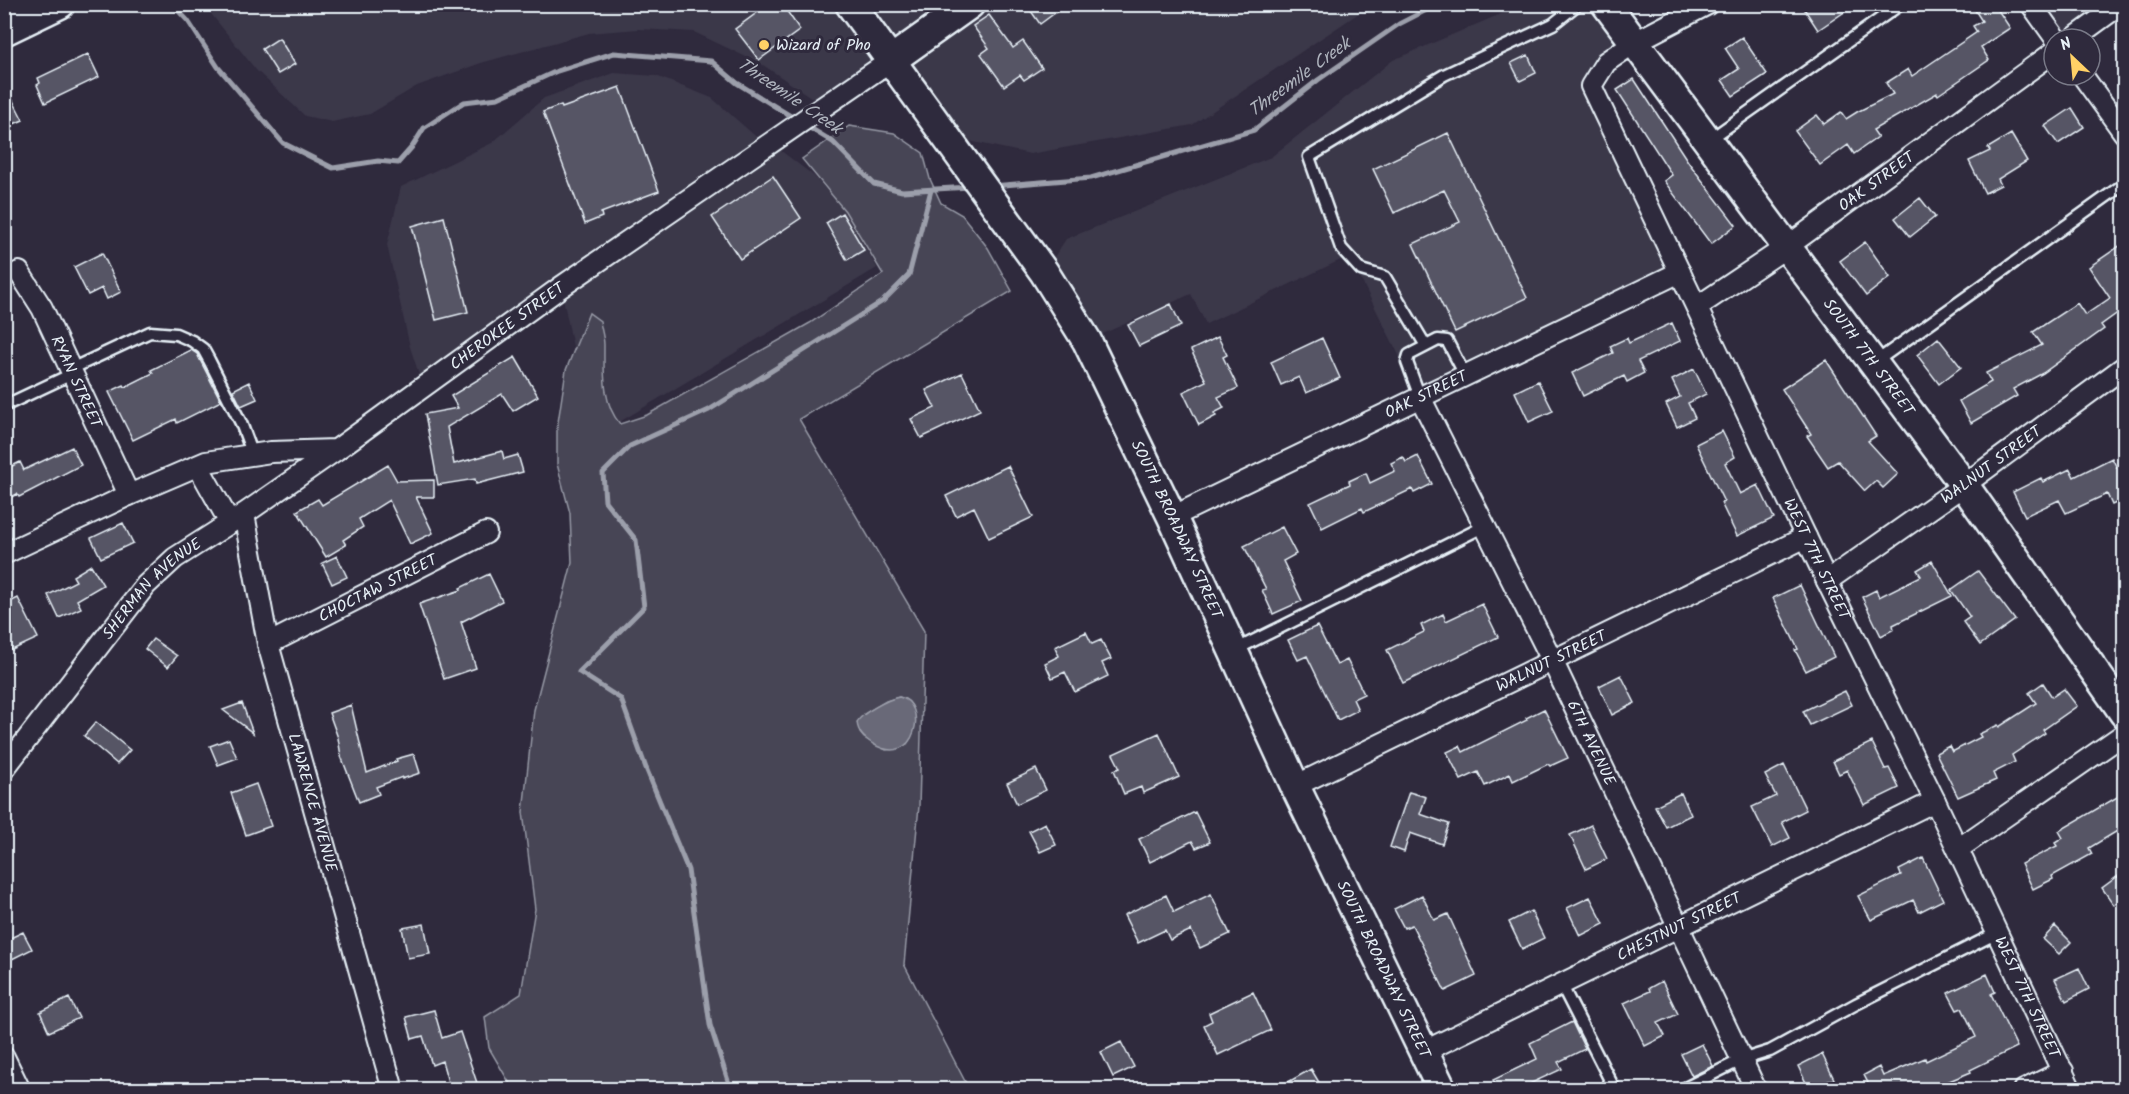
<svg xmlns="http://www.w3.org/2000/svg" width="2129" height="1094" font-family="Kalam,sans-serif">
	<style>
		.built { fill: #3b3749 }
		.green { fill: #464455; stroke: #979aa6; stroke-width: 1.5; fill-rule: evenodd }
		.water { fill: #696978; stroke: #9c9fab; stroke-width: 1.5 }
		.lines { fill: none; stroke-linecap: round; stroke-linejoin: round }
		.stream { stroke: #9c9fab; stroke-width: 5 }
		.building { fill: #575565; stroke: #e8f1f8; stroke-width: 1.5 }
		.lane-casing { stroke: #e8f1f8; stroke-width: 15 }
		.street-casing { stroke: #e8f1f8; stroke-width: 24 }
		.secondary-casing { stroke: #e8f1f8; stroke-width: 33 }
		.lane { stroke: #2f2a3d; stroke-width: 10 }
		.street { stroke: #2f2a3d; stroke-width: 20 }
		.secondary { stroke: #2f2a3d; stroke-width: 28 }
		.poi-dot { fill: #ffd166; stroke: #2f2a3d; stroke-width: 2 }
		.labels { text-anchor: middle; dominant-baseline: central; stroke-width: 6; stroke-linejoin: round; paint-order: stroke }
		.poi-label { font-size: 16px; fill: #e8f1f8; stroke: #2f2a3d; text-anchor: start }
		.street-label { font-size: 16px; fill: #e8f1f8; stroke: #2f2a3d }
		.water-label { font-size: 18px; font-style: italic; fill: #afb4be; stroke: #2f2a3d }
	</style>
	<rect width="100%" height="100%" fill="#2f2a3d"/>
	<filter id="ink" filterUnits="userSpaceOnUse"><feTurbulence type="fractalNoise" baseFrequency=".0167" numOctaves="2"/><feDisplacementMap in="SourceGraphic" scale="12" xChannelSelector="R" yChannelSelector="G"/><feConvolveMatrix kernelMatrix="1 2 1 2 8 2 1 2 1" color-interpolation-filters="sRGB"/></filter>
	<g filter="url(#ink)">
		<path class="built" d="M1524,4L1606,5L1635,42L1591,86L1680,272L1420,397L1349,256L1206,324L1191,294L1087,341L1044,272L1066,239L1271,157L1393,60Z
			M204,5H1371L1192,125L1030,154L946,136L890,61L824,106L763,65L694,32L639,29L589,33L481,63L417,86L370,114L332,122L305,116L256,70Z
			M2031,5H2121L2073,39H2056Z
			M614,73L656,76L712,98L762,142L572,280L780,150L814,176L845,211L877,268L601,433L586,411L561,288L423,387L410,347L387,245L401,187L492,143L544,98Z"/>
		<path class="green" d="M849,126L894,133L923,153L930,179L941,203L962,215L988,248L1012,291L799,419L924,631L919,806L904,964L969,1089H513L489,1048L485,1017L521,994L535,909L523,812L534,710L572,563L570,513L557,464V429L566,370L589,313L600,321C601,329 604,337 604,345C604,372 602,403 620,424L647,415L810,323L883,274L845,211L802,159ZM899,697C919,701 918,731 907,744L886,750L864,738L860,733L864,714L886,701Z"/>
		<path class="water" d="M899,697C929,702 917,770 873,744C864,738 858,733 857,722C862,713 888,699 899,697Z"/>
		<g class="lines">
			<path class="stream" d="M172,4L188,21L218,67L283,143L333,168L378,161L398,163L412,147L424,128L464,102L498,98L557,71L614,53L711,61L737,83L797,120
				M805,125L833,142L874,184L902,191L970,187
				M992,186L1091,178L1254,130L1318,80L1399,24L1438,4
				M731,1090L710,1025L688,870L646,768L621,699L579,672L644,607L636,540L605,501L603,473L630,446L709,410L883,301L909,275L931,190"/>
		</g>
		<path class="building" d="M769,4H782L800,30L759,60L735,29Z
			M1026,4H1067L1040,24Z
			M1801,4H1856L1818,30Z
			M1971,4H1994L2010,28L1981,47L1989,60L1938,95L1937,93L1873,130L1878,137L1854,154L1848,145L1820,165L1795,131L1817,115L1824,124L1841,112L1846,119L1857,112L1893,94L1886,83L1908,69L1912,76L1977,32L1973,26L1982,21Z
			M989,15L1013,48L1023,41L1042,68L1024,80L1020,75L1004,86L981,54L989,48L973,26Z
			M1742,37L1767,74L1733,96L1722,80L1739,69L1725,48Z
			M279,38L295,64L278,74L262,49Z
			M88,54L99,77L45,103L37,85L40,83L38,78Z
			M1528,55L1536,73L1520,81L1511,63Z
			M1634,79L1689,163L1736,225L1711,244L1664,181L1672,175L1617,90Z
			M4,83L23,120L4,128Z
			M620,87L659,191L601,213L602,217L585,224L543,112L561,105L562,108Z
			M2072,108L2084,127L2058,144L2045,126Z
			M1448,133L1527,298L1455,332L1413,244L1460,222L1444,190L1394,213L1373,169Z
			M2011,134L2027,161L1998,179L2001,185L1985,193L1969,161L1990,151L1988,148Z
			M773,176L801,218L740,259L712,217Z
			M1920,198L1935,217L1910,237L1895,218Z
			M842,213L864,250L847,260L826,223Z
			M444,217L468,312L436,320L412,226Z
			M1865,242L1890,277L1866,296L1840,261Z
			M2124,243V319L2119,312L2101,325L2104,329L2043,373L2013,389L2017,396L1971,423L1959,401L1991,382L1986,373L2042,345L2033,332L2077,303L2085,315L2110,298L2089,267Z
			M102,253L121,292L107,299L102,288L88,295L74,267Z
			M1171,304L1181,326L1139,346L1128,325Z
			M1672,323L1680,341L1638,361L1644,373L1627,382L1624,376L1583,396L1572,373L1613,353L1610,346L1627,338L1629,343Z
			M1218,337L1227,355L1223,357L1238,388L1218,397L1224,408L1214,413L1216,416L1199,425L1183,392L1206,381L1191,350Z
			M1322,338L1340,378L1306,393L1299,377L1281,385L1271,362Z
			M1938,338L1961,367L1939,384L1917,355Z
			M191,350L197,354L221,401L177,423L176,419L133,440L109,392L124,385L125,387L153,373L151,370Z
			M515,357L538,396L513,411L502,394L447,427L454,464L502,451L504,459L518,455L523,472L476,484L475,479L438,485L425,414L458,408L451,396Z
			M1826,360L1876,436L1868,441L1898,474L1883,488L1876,481L1865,491L1838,461L1828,467L1807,436L1811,434L1782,389Z
			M1694,369L1706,394L1688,403L1695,418L1677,427L1666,404L1680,397L1672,380Z
			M962,373L980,410L921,438L911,419L935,408L926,390Z
			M1538,381L1553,411L1529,422L1515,392Z
			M249,382L257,399L241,406L233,390Z
			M1722,431L1735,457L1725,463L1740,494L1758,485L1774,518L1737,536L1721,503L1724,502L1696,444Z
			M72,447L81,465L19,497L17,494L4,501V470L20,462L24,470Z
			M1418,456L1432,484L1414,493L1412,489L1364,512L1362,508L1322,528L1310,503L1350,484L1349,481L1366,473L1370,483L1395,471L1391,463L1403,457L1406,462Z
			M2112,458L2117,468L2124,465V499L2112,505L2107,494L2066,513L2059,500L2025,516L2013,492L2041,478L2043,482L2070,469L2074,477Z
			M388,465L397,481L434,480V497H416L433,533L410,544L389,500L359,519L363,527L343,540L346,545L326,557L297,511L318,499L322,505Z
			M1008,466L1033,517L989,538L974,507L956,516L946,496Z
			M123,523L133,543L101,558L91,538Z
			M1282,527L1296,554L1283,561L1302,601L1273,614L1262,590L1266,589L1244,546Z
			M337,556L347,577L332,584L322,563Z
			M1932,561L1952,596L1893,625L1894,629L1881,636L1862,597L1876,590L1879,597L1921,576L1917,570Z
			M91,565L103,585L77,600L81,608L59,618L48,595L76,581L73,576Z
			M1978,571L2015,620L1980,645L1963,622L1970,617L1951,590Z
			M489,574L502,601L461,622L476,668L444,679L419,604L461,590L460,588Z
			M1800,585L1834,657L1806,671L1795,650L1798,649L1773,598Z
			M18,598L38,638L12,650L4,635V605Z
			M1482,604L1498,637L1403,683L1387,650L1424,632L1421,625L1443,614L1446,621Z
			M1317,626L1337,665L1347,660L1364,694L1353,699L1358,710L1338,720L1307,656L1298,660L1288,640Z
			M1086,632L1092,644L1101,640L1111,659L1102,663L1108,676L1075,692L1065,672L1052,678L1045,663L1059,656L1055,647Z
			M153,639L177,656L168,667L145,649Z
			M1621,675L1635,703L1612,715L1599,686Z
			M2043,683L2052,697L2064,689L2077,706L2043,730L2045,733L2012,755L2015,762L1993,773L1996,780L1958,797L1936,753L1949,746L1952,752L1981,737L1979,734L1998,725L1999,727L2036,703L2029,693Z
			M1845,691L1852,705L1810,725L1803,711Z
			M242,703L253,733L223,710Z
			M351,705L367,773L397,761L396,759L414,754L420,773L402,779V777L376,787L379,794L359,802L341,756L338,738L329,713Z
			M1544,709L1568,758L1550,766L1548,764L1513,781L1510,774L1485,786L1478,772L1461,780L1447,752L1460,746L1463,752L1527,720L1526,718Z
			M96,722L130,750L117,764L84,736Z
			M1159,733L1179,777L1143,793L1141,787L1124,794L1114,770L1120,768L1113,754Z
			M229,739L237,758L218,765L210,746Z
			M1872,742L1885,769L1889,768L1899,788L1864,805L1847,770L1839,774L1833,761Z
			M1784,765L1806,810L1782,822L1790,838L1772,847L1752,807L1776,796L1765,775Z
			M1036,769L1046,790L1017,804L1007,783Z
			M256,784L271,826L246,835L231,793Z
			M1409,792L1426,797L1420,814L1449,824L1442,844L1410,833L1404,852L1390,847Z
			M1681,793L1691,815L1666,827L1655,806Z
			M2124,793V827L2089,848L2092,854L2052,876L2053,879L2033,889L2021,864L2057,846L2055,843L2063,838L2059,831Z
			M1195,812L1210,842L1196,848L1192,841L1150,862L1139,839Z
			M1045,823L1056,845L1040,852L1029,831Z
			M1591,825L1607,859L1586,869L1570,835Z
			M1923,858L1943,900L1919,912L1913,900L1871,920L1858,896L1901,875L1899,870Z
			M2118,876L2124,885V897L2114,905L2102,888Z
			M1211,894L1230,934L1200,948L1191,930L1170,940L1165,930L1138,943L1124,915L1166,895L1174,912Z
			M1422,895L1434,920L1448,914L1476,976L1445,991L1412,925L1404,928L1394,909Z
			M1590,897L1604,924L1580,936L1567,908Z
			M1531,911L1544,938L1522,949L1509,922Z
			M424,924L430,954L408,958L402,928Z
			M2055,926L2071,942L2059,954L2043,939Z
			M23,932L32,949L4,963V941Z
			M2079,968L2089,989L2066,1001L2055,979Z
			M1987,974L1995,992L1991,994L2017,1047L1970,1070L1971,1072L1930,1089H1855L1868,1083L1864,1075L1879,1067L1883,1076L1925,1058L1926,1061L1976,1037L1962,1008L1957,1010L1948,993Z
			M1662,981L1678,1014L1658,1023L1665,1036L1645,1046L1624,1003L1650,991L1649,988Z
			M1253,992L1271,1030L1218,1055L1204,1025L1212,1021L1209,1013Z
			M69,998L79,1018L49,1032L40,1012Z
			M434,1010L442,1038L460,1032L479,1089H450L442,1061L432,1065L423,1036L412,1039L406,1017Z
			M1572,1022L1585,1049L1558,1062L1562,1069L1527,1085L1529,1089H1498L1493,1080L1537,1059L1530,1043Z
			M1121,1042L1134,1067L1113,1077L1101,1052Z
			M1702,1044L1713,1066L1692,1076L1681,1054Z
			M1822,1054L1834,1079L1809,1089L1798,1066Z
			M1311,1069L1323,1089H1276Z"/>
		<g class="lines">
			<defs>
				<path id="lane" d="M11,4L22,22
					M1709,140L1901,4
					M1426,346L1385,277L1361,270L1341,248L1309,157L1444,75L1553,24L1578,4
					M1874,363L2124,184
					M71,369L150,332L176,334L192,341L203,349L209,360L241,423L253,455
					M1420,397L1407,362L1409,355L1438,340L1447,341L1465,375
					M4,406L74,373
					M1235,650L1485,526
					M1561,984L1615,1090
					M1681,1090L1741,1060L1770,1051L1856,1004L1997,933"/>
				<g id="street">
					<path id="s1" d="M1708,4L1635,42L1606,62L1591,86L1827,581L1935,801L2071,1090"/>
					<path d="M2031,4L2056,39"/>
					<path d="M2073,39L2121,4"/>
					<path d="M2082,75L2124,133"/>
					<path id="s2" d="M19,272L42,308L129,495"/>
					<path id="s3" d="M1697,307L1788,246L2054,52"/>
					<path id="s4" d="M1420,397L1552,660L1756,1090"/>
					<path d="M198,466L230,523"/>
					<path id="s5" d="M244,514L268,644L393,1090"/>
					<path id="s6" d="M1172,517L1680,272"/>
					<path id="s7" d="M4,554L129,495L206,462L271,452L336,450L561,287L890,61"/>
					<path id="s8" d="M1827,581L1964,485L2124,367"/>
					<path id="s9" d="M268,644L486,533"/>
					<path id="s10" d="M4,769L146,585L175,558L244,514L336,450"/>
					<path id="s11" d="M1295,786L1806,537"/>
					<path d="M1958,849L2124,734"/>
					<path id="s12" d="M1423,1052L1935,801"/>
					<path d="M4,1057L20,1090"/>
					<path d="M2024,1090L2063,1071"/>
				</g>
				<g id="secondary">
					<path id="s13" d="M850,4L1044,272L1087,341L1172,517L1295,786L1442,1090"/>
					<path id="s14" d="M1606,4L1964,485L2124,713"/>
					<path d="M4,31L60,4"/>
					<path d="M890,61L970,4"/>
				</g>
			</defs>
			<use href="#lane" class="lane-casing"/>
			<use href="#street" class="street-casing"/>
			<use href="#secondary" class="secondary-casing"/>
			<use href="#lane" class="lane"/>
			<use href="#street" class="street"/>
			<use href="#secondary" class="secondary"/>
		</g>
	</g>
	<circle class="poi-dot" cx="764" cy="45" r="6"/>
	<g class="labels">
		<g class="poi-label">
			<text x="776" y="45">Wizard of Pho</text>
		</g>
		<g class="street-label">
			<text stroke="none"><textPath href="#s3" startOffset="219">OAK STREET</textPath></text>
			<text stroke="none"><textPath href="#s7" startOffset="564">CHEROKEE STREET</textPath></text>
			<text stroke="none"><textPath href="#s14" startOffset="440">SOUTH 7TH STREET</textPath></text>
			<text stroke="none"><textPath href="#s2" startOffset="124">RYAN STREET</textPath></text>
			<text stroke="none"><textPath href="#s6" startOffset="282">OAK STREET</textPath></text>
			<text stroke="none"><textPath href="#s8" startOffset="201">WALNUT STREET</textPath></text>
			<text stroke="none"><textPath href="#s13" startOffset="621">SOUTH BROADWAY STREET</textPath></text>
			<text stroke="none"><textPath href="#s1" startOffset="670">WEST 7TH STREET</textPath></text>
			<text stroke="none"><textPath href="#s9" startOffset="123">CHOCTAW STREET</textPath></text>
			<text stroke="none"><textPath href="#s10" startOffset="234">SHERMAN AVENUE</textPath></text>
			<text stroke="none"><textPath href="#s11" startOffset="285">WALNUT STREET</textPath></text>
			<text stroke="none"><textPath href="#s4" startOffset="386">6TH AVENUE</textPath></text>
			<text stroke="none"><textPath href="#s5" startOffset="297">LAWRENCE AVENUE</textPath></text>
			<text stroke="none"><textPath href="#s12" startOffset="285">CHESTNUT STREET</textPath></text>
			<text stroke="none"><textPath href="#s13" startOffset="1107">SOUTH BROADWAY STREET</textPath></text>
			<text stroke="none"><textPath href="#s1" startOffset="1156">WEST 7TH STREET</textPath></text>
		</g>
		<g class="water-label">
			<text transform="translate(1300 78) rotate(-36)">Threemile Creek</text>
			<text transform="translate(789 97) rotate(34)">Threemile Creek</text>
		</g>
	</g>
	<rect width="2129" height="1094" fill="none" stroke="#2f2a3d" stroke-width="24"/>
	<rect x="12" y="12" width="2105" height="1070" fill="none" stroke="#e8f1f8" stroke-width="2" filter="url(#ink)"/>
	<g transform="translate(2072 57) rotate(334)"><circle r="28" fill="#2f2a3d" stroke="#797a88" stroke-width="1.5"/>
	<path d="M0-4.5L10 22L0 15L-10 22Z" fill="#ffd166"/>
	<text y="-9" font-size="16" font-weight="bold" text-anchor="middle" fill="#e8f1f8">N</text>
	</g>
</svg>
